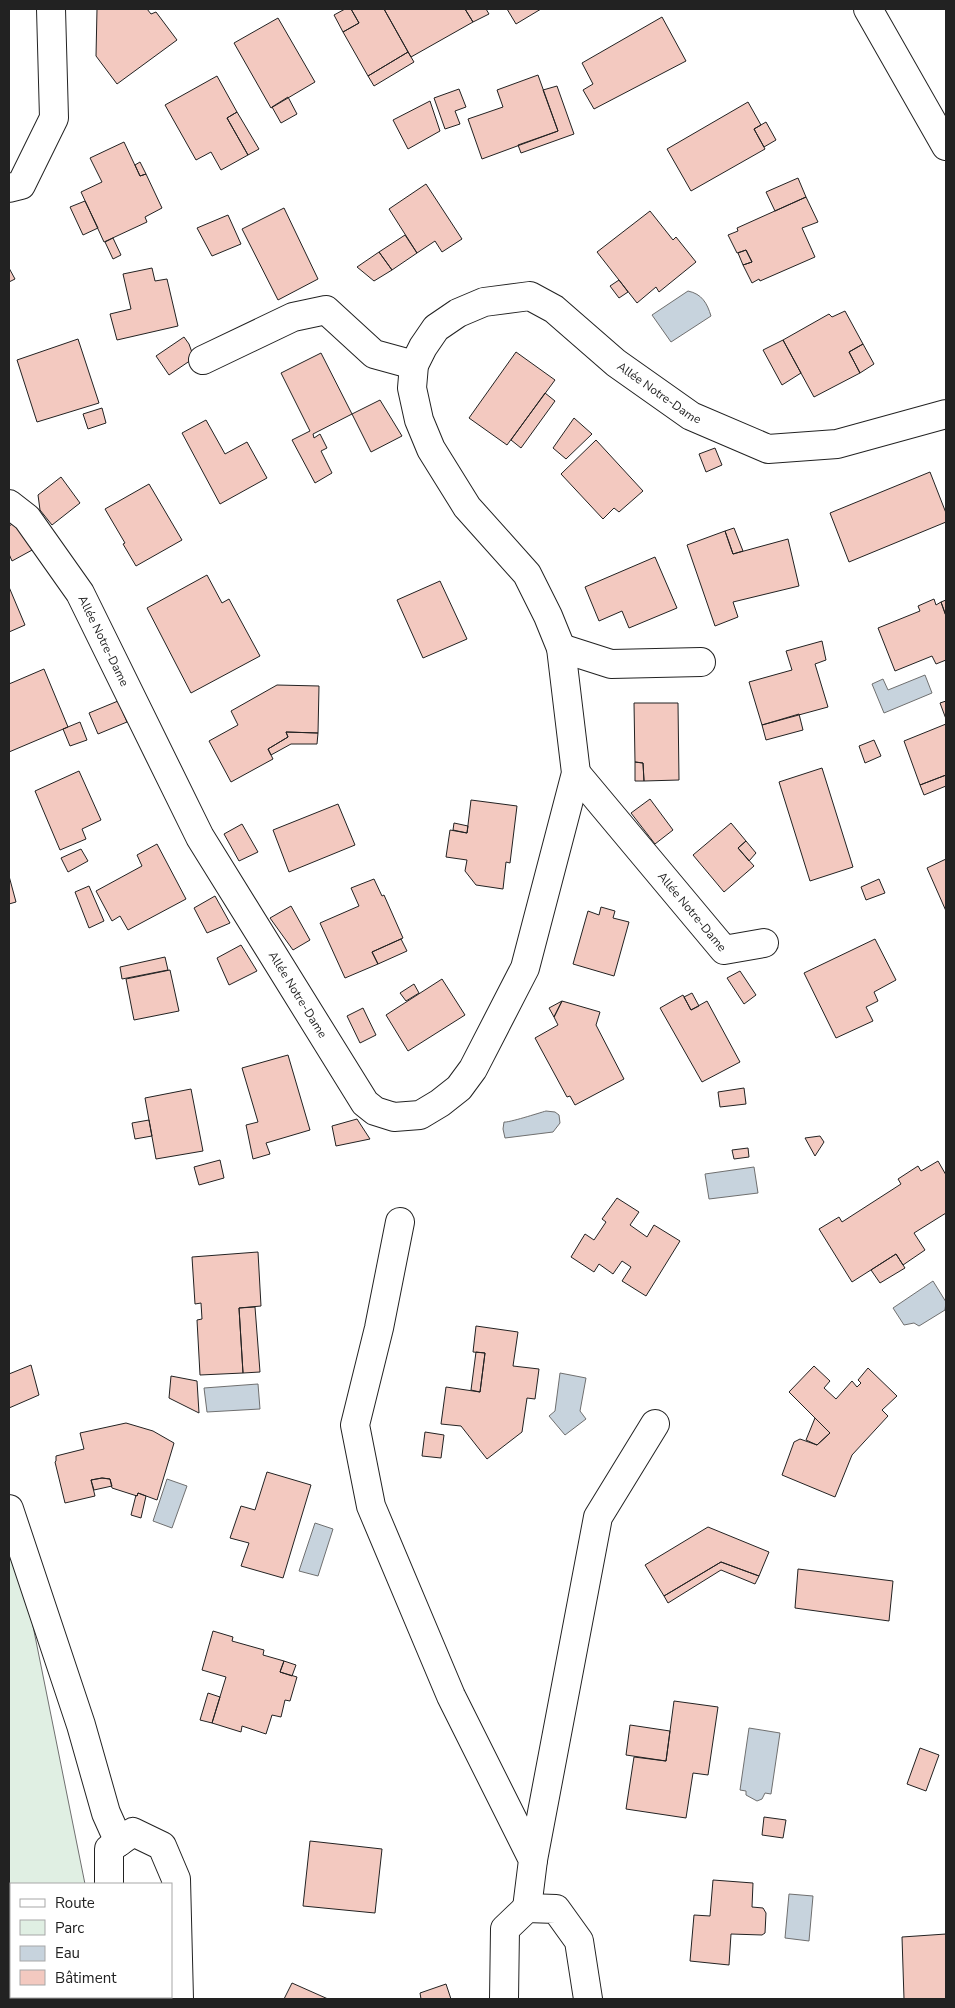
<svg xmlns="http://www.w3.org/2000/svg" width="955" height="2008" font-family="'Nunito Sans',sans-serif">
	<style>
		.green { fill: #e0efe3; stroke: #6f6f6f }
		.water { fill: #c7d3dd; stroke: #6f6f6f }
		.building { fill: #f3c9c0; stroke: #222 }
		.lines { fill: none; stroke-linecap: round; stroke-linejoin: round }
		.street-casing { stroke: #222; stroke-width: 30 }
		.primary-casing { stroke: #222; stroke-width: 30 }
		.street { stroke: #fff; stroke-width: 28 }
		.primary { stroke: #fff; stroke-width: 28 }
		.labels { text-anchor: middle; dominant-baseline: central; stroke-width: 4; stroke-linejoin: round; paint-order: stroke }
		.street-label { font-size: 12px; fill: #222; stroke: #fff }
	</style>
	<rect width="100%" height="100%" fill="#fff"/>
	<path class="green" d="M9,1507L85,1884H11V1997H93V1999H9Z"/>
	<path class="water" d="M688,291C702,294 707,303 711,316L671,342L652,315Z
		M925,675L932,693L884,713L872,684L883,679L888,690Z
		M546,1111L555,1112L559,1115L560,1123L553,1132L505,1138L503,1129L504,1122C508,1123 539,1113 546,1111Z
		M754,1167L758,1193L709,1199L705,1174Z
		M933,1281L946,1302L945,1310L919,1326L914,1323L904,1325L893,1308Z
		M560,1373L586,1378L580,1411L586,1419L565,1435L549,1416L555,1411Z
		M258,1384L260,1409L207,1412L204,1388Z
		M167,1479L187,1486L172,1528L153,1521Z
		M315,1523L333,1529L318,1576L299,1571Z
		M749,1728L780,1733L771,1794L765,1793L762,1799L757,1801L746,1795V1791L740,1790Z
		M789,1894L813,1896L809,1941L785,1938Z"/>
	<path class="building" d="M97,9H147L151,14L156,12L177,40L117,84L96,56Z
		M345,9H351L359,23L343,32L334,15Z
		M351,9H384L408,52L368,76L343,32L359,23Z
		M384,9H465L473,22L411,57Z
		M465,9H486L489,14L473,22Z
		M507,9H541L516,24Z
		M662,17L686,61L594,109L583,90L593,84L582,63Z
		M278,18L315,82L271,108L234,43Z
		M408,52L414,62L374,86L368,76Z
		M538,75L558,131L482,159L468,119L503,107L497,90Z
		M217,76L237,112L227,118L248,155L221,170L211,152L196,160L165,105Z
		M557,86L574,134L521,153L518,145L558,131L543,90Z
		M459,89L466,107L455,111L460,124L445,129L434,98Z
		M288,97L297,114L281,123L272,107Z
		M430,101L440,131L408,149L393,120Z
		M748,102L761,125L754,129L765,149L691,191L667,149Z
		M237,112L259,149L248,155L227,118Z
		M766,122L776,140L764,147L754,129Z
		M124,142L140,176L146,174L162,208L145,217L147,222L104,242L81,192L102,182L90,158Z
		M140,162L146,174L140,176L135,165Z
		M798,178L806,197L775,211L766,192Z
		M426,184L462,239L442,252L435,241L417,253L389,209Z
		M806,197L818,222L802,228L815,257L760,281L759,279L752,283L743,265L752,262L746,250L737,253L728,235L738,231L737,228Z
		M85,201L98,228L83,235L70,207Z
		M284,208L318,279L278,300L242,229Z
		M650,211L673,240L676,237L696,262L659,292L656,287L637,303L597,252Z
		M228,215L241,244L212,256L197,228Z
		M405,235L417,253L392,270L379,252Z
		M113,238L121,255L113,259L105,242Z
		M746,250L752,262L743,265L738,253Z
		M379,252L392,270L374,281L357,267Z
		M9,268L15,279L9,282Z
		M152,268L155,281L167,279L178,326L117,340L110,314L131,309L123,274Z
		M619,280L628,292L619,298L610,286Z
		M845,311L863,344L849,352L860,373L814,397L783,340L829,314L832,317Z
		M184,337L189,344L194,358L169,375L156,356Z
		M78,339L99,403L37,422L17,360Z
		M783,340L801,373L782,385L763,350Z
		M863,344L874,364L860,373L849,352Z
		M516,352L555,380L507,445L469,418Z
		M321,353L352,414L313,434L314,438L320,434L327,448L321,451L332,473L315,483L292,440L310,431L281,373Z
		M545,393L555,401L521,448L511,440Z
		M380,400L402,436L371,452L352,414Z
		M102,408L106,423L88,429L83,414Z
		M574,418L592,434L566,459L553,448Z
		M206,420L225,454L247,442L267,478L220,504L182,433Z
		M596,440L643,491L619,512L614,508L603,519L561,474Z
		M715,448L722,465L706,472L699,454Z
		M930,472L946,513V522L849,562L830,513Z
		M61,477L80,503L52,525L40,510L38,495Z
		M149,484L182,540L136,566L123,544L125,543L105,509Z
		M14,523L34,549L12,561L9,554V526Z
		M734,528L743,551L733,554L725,531Z
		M725,531L733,554L788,539L799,586L733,602L738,617L715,626L687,545Z
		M655,557L677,608L629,628L622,611L599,621L585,587Z
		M207,575L222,603L229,599L260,656L191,693L147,608Z
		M440,581L467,639L423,658L397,600Z
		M9,587L25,625L9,632Z
		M934,599L936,605L941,602L946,616V660L936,664L932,656L895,671L878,628L920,611L918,606Z
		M946,600V616L941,602Z
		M822,641L826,660L815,664L828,707L762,725L749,682L792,670L786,651Z
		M44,669L68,727L9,752V684Z
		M277,685L319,686L318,733L286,732L288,737L268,749L273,759L231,782L209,741L238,725L231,711Z
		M118,701L127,722L98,734L89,713Z
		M946,701V719L940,703Z
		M634,703H678L679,780L644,781L643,763L635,762Z
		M799,714L803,730L766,740L762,725Z
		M80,722L87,740L70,746L63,729Z
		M946,724V775L920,785L904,741Z
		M286,732L318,733L317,744H291L271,755L268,749L288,737Z
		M874,740L881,756L865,763L859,746Z
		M635,762L643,763L644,781H635Z
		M822,768L853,867L810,881L779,782Z
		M79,771L101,820L82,829L86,839L60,850L35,791Z
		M946,775V786L924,795L920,785Z
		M650,799L673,830L655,844L631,813Z
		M471,800L517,806L510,863L506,862L503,889L476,885L465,871L467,860L446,857L450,830L467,833Z
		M338,804L355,845L289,872L273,830Z
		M454,823L468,826L467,833L453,830Z
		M731,823L746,841L738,848L754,866L724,892L693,855Z
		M242,824L258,852L239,861L224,834Z
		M746,841L756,853L749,861L738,848Z
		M157,844L186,899L128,930L120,916L112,921L96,891L142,866L137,855Z
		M81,849L88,861L68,872L61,858Z
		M946,859V911L927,868Z
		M9,876L16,902L9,904Z
		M374,879L382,896L384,895L403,938L372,952L378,964L345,978L320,923L359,906L351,888Z
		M879,879L885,893L866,900L861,887Z
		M89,886L104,921L89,928L75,892Z
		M215,896L230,923L207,933L194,908Z
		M291,906L310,940L293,950L270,918Z
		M601,907L615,911L613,918L629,922L614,976L573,964L588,911L599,915Z
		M401,939L407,951L378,964L372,952Z
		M875,939L896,980L874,992L878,1001L866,1007L873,1021L836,1038L804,973Z
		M241,945L257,971L229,985L217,958Z
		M165,957L168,970L122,979L120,967Z
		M170,970L179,1011L134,1020L126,979Z
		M740,971L756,995L744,1004L727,978Z
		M442,979L465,1015L408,1051L386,1015Z
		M414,984L419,993L406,1001L400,993Z
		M692,993L699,1006L691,1010L684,997Z
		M683,995L691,1010L707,1001L740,1062L702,1082L660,1008Z
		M562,1001L600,1012L596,1025L624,1079L575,1105L570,1096L567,1097L535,1038L558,1025L554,1017Z
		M562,1001L554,1017L549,1008Z
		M363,1008L376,1035L360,1043L347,1016Z
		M288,1055L310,1130L266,1143L270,1154L253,1159L246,1125L258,1122L242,1068Z
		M744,1088L746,1104L720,1107L718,1092Z
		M191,1089L203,1151L156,1159L145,1098Z
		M357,1119L370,1139L336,1146L332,1126Z
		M149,1120L152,1136L135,1139L132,1123Z
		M820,1136L824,1142L815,1156L805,1138Z
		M748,1148L749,1157L734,1159L732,1150Z
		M220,1160L224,1178L199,1185L194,1167Z
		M938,1161L946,1175V1213L914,1233L925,1250L903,1265L896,1254L852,1282L819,1229L839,1217L842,1222L901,1184L898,1179L918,1166L921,1171Z
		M617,1198L639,1212L630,1225L647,1237L654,1225L680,1241L646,1296L622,1281L631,1267L622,1261L613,1274L599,1264L594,1272L571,1257L585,1234L594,1240L606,1222L602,1219Z
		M258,1252L261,1306L239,1308L243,1373L200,1375L197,1320L202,1319L201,1303L195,1304L192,1257Z
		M896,1254L905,1268L880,1283L871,1270Z
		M255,1307L260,1372L243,1373L239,1308Z
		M476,1326L518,1332L513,1366L539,1369L535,1399L527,1398L522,1432L487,1459L461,1426L441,1424L446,1387L480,1392L485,1353L473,1352Z
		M476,1352L485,1353L480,1392L471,1390Z
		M31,1365L39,1395L9,1408V1374Z
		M814,1366L830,1381L824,1388L836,1399L852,1381L857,1387L861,1383L858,1380L868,1368L897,1396L882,1410L888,1416L852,1455L835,1497L782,1475L794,1442L800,1439L817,1445L830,1433L789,1392Z
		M171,1376L197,1381L199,1413L169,1398Z
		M815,1418L830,1433L817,1445L806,1440Z
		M126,1423L153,1431L174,1443L157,1500L138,1493L137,1496L112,1488L110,1479L102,1478L91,1480L95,1496L65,1503L55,1462L56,1461V1456L84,1449L80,1433Z
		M425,1432L444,1435L441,1458L422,1456Z
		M267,1472L311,1485L283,1578L241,1566L249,1543L230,1538L241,1506L255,1510Z
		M102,1478L110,1479L112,1486L94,1490L91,1480Z
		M138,1493L146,1496L141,1518L131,1515L136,1495L137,1496Z
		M708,1527L769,1552L759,1576L721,1562L664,1596L645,1565Z
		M721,1562L759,1576L755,1584L721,1570L668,1603L664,1596Z
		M798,1569L893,1581L889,1621L795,1608Z
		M213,1631L233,1637L232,1641L264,1650L263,1655L284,1661L280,1672L297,1677L290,1701L285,1700L281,1717L272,1715L266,1734L242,1726L241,1732L212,1723L226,1677L202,1670Z
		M284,1661L296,1665L292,1676L280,1672Z
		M208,1693L220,1697L212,1723L200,1720Z
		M674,1701L718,1707L708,1775L693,1773L686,1818L626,1809L634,1757L666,1761Z
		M630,1725L670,1731L666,1761L626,1755Z
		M920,1748L939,1755L926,1791L907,1784Z
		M764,1817L786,1820L783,1838L762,1835Z
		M310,1841L382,1849L375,1913L303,1906Z
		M713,1880L753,1883L752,1907L763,1908L766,1913L765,1933L762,1935L731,1934L729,1965L690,1961L694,1915L710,1916Z
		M946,1934V1999H904L902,1937Z
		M292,1983L328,1999H284Z
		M446,1984L451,1999H421L420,1993Z"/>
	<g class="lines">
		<defs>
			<g id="street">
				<path d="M9,188L21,185L54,118L51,9"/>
				<path d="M203,360L293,317L326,310L374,354L414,365"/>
				<path id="s1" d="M9,504L27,518L80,593L200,837L365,1103L375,1111L394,1117L420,1115L440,1103L459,1088L473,1069L525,968L576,773L561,648L548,616L527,574L467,507L431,449L419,420L412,388L414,365L423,347L436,328L458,313L484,302L530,296L554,309L616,363L691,416L768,449L837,444L946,414"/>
				<path d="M561,648L611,664L701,662"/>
				<path id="s2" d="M576,773L724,950L764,943"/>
				<path d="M400,1222L379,1328L355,1425L371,1506L451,1696L533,1860L527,1908"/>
				<path d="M9,1509L81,1725L106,1813L119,1842"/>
				<path d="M533,1860L598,1517L655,1424"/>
				<path d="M109,1884V1849L133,1832L162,1846L176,1879L179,1999"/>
				<path d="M112,1997L113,1999"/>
				<path d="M504,1999L505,1929L527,1908L556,1909L579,1941L588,1999"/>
			</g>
			<path id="primary" d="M868,9L946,146"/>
		</defs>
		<use href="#street" class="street-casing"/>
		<use href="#primary" class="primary-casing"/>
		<use href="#street" class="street"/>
		<use href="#primary" class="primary"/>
	</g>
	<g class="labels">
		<g class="street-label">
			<text stroke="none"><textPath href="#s1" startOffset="1904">Allée Notre-Dame</textPath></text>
			<text stroke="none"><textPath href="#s1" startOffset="168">Allée Notre-Dame</textPath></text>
			<text stroke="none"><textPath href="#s2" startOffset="181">Allée Notre-Dame</textPath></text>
			<text stroke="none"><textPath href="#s1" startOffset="572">Allée Notre-Dame</textPath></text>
		</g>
	</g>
	<rect width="955" height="2008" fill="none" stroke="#222222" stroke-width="20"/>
	<rect x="10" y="1883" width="162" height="115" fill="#ffffff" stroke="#a7a7a7"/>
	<rect x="20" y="1899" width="25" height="8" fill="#ffffff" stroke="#a7a7a7"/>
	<text x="55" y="1908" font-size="15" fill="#222222">Route</text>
	<rect x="20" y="1920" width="25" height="15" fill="#e0efe3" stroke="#a7a7a7"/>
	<text x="55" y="1933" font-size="15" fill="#222222">Parc</text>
	<rect x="20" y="1946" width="25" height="15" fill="#c7d3dd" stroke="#a7a7a7"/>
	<text x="55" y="1958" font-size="15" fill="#222222">Eau</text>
	<rect x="20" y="1970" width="25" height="15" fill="#f3c9c0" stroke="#a7a7a7"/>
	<text x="55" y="1983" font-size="15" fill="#222222">Bâtiment</text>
</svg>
